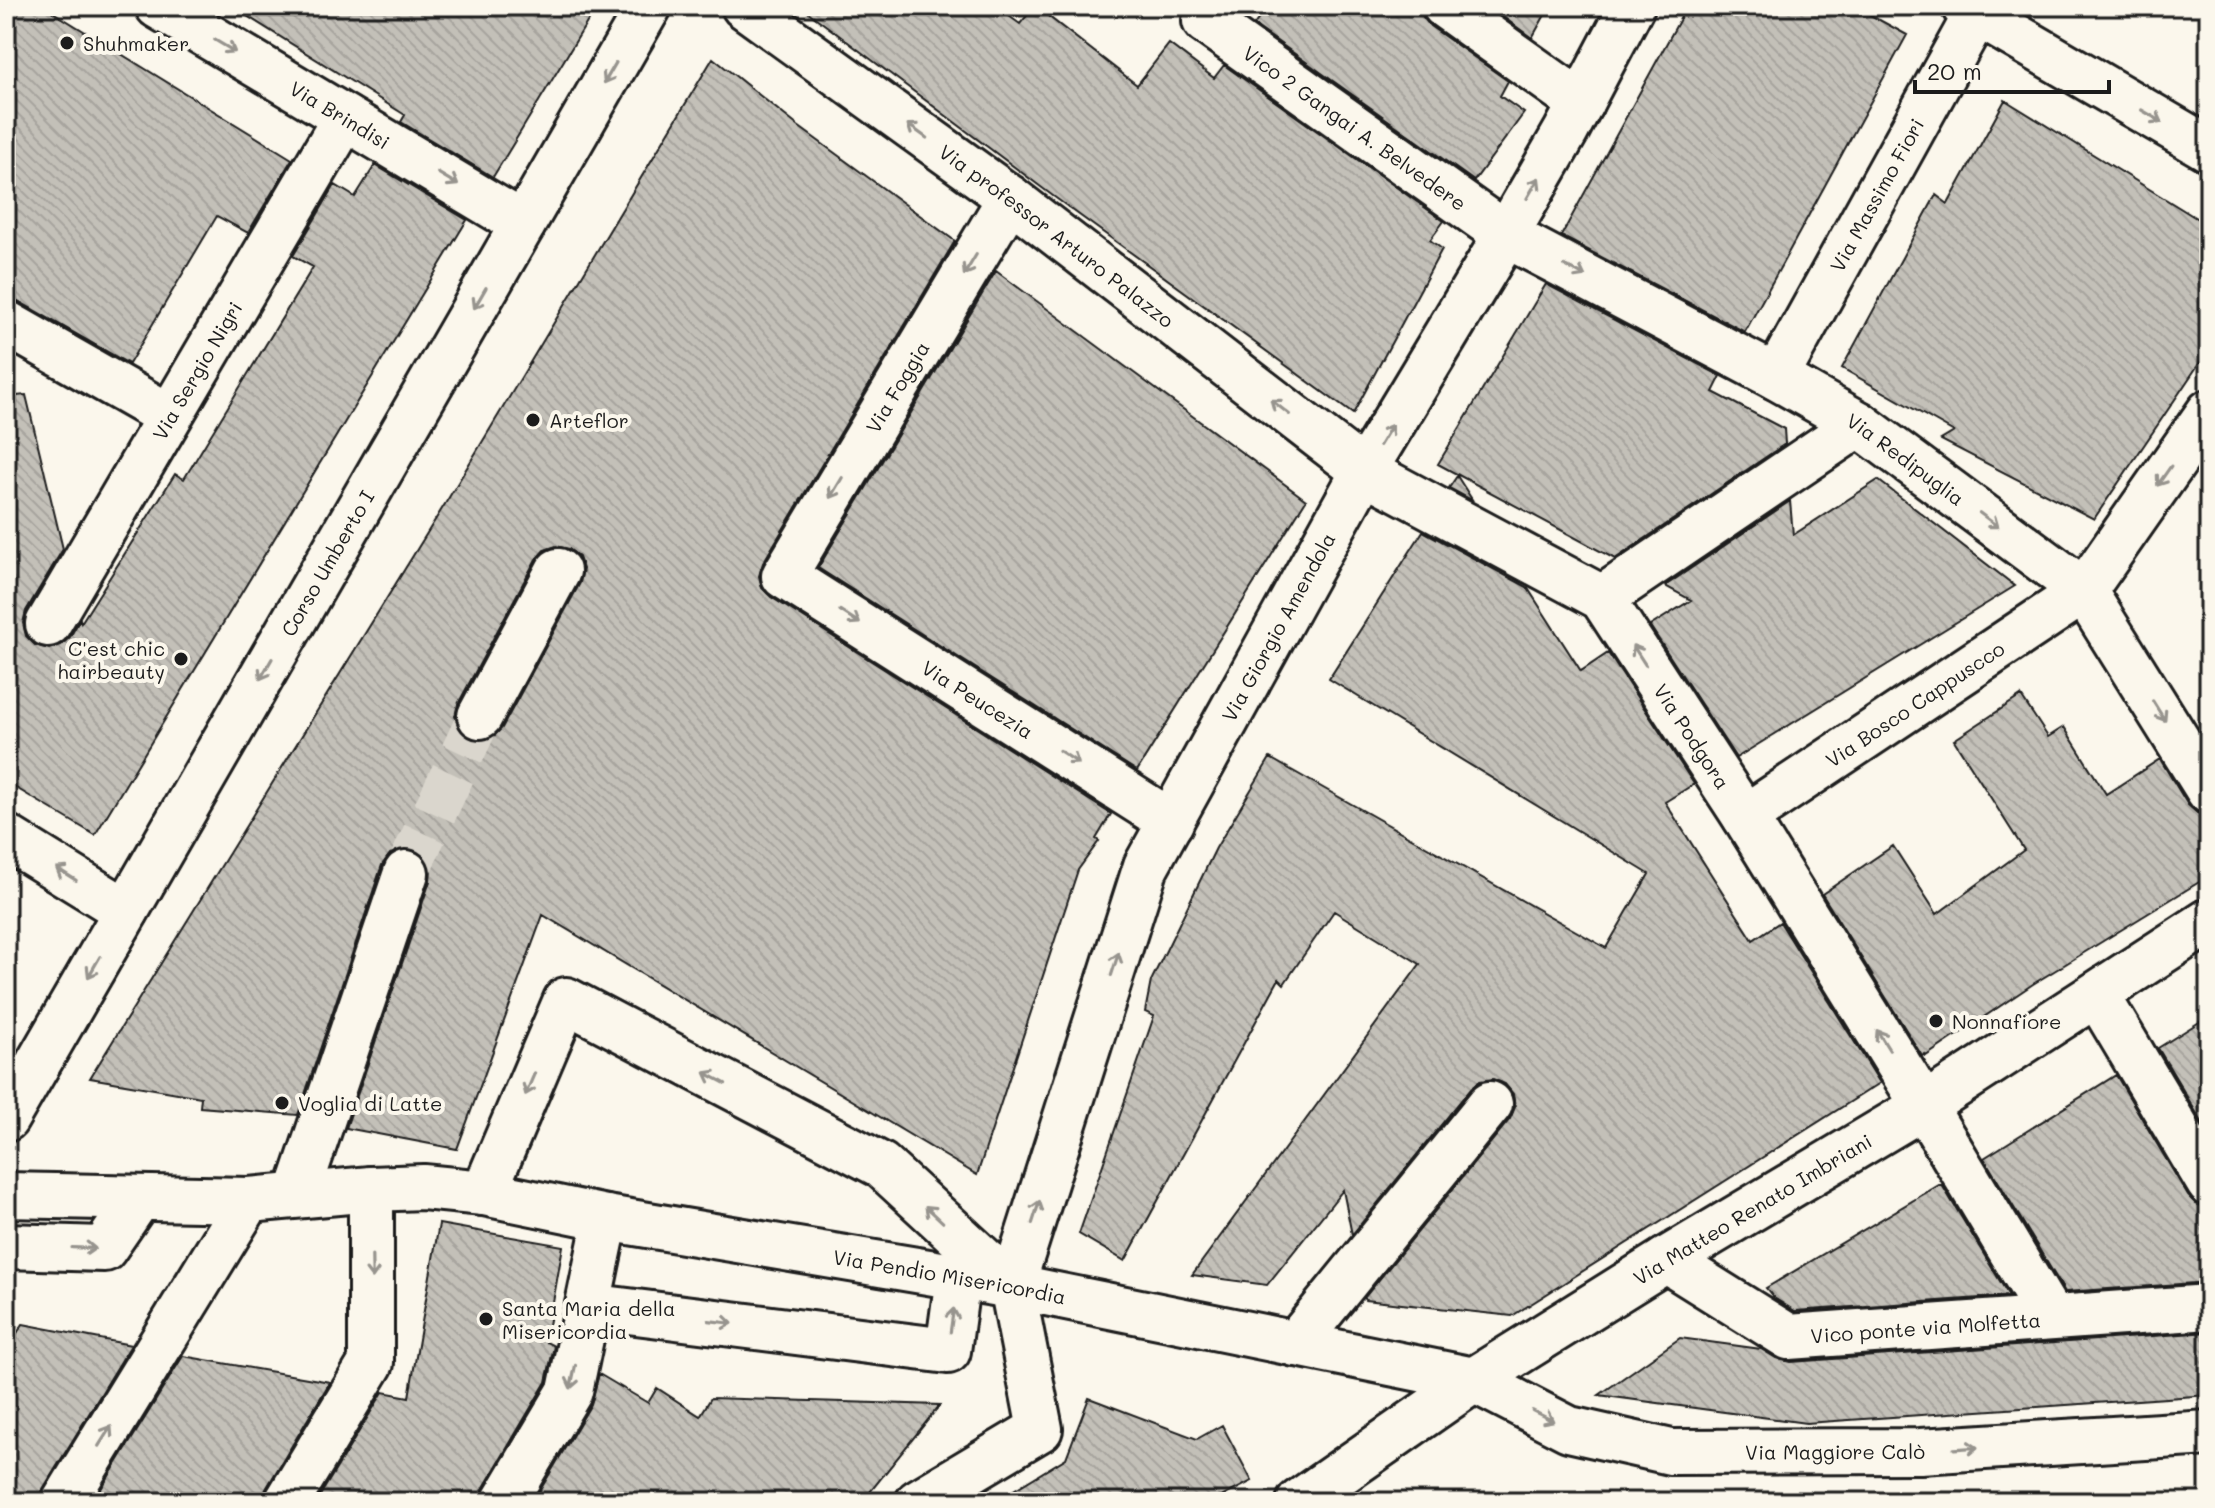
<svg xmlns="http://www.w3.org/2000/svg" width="2215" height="1508" font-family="Mali,sans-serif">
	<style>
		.building { fill: url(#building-back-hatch); stroke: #1c1c1c; stroke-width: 2; fill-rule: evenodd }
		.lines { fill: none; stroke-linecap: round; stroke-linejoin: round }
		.minor-tunnel { stroke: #dad6cd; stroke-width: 44; stroke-dasharray: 44 22; stroke-linecap: butt }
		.minor-casing { stroke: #1c1c1c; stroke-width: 50 }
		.minor { stroke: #fbf7ec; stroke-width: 44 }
		.oneway { stroke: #97948e }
		.poi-dot { fill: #1c1c1c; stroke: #fbf7ec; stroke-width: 3 }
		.labels { text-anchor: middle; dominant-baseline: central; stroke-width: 8; stroke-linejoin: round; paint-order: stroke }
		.poi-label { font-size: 20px; fill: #1c1c1c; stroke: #fbf7ec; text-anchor: start }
		.street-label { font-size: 20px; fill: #1c1c1c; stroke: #fbf7ec }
	</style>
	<defs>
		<pattern id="building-back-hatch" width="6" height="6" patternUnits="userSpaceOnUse" patternTransform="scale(2)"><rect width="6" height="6" fill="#c3c0b8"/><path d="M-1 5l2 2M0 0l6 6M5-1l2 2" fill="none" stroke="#a7a49e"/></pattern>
	</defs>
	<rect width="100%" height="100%" fill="#fbf7ec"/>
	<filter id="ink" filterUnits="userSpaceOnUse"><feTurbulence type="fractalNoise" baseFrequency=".0125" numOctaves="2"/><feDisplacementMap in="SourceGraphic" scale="16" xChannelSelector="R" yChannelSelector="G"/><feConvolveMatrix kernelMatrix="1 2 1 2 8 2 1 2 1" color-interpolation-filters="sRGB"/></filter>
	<g filter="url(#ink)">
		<path class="building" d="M6,6H43L292,159L248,233L217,216L129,364L18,301L6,297Z
			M231,6H597L493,177L401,122L405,115Z
			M800,6H995L1020,24L1035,6L1137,85L1169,44L1214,78L1224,65L1444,221L1430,240L1442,249L1353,414L1053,196Z
			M1268,6H1420L1423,17L1430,26L1508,81L1500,96L1524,113L1474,181L1254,25Z
			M1488,6H1550L1532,38Z
			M1687,6H1854L1907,35L1745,332L1561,236Z
			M713,58L798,126L955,241L763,563L759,576L762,588L771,597L1111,814L1096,839L1099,841L1078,870L977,1175L543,915L457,1149L346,1128L430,881L431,869L425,857L413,849H400L390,854L382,865L298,1115L200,1107L201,1097L90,1078L445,504ZM556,546L569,549L579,557L583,569L580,583L502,728L492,738L482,741L469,738L458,728L455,716L458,704L536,559L544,550Z
			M2005,100L2209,226V349L2094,519L1941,440L1954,432L1842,368L1936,195L1948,204Z
			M375,165L467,220L95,835L6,782V397L26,395L63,549L26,611L23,623L26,636L35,645L49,649L61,645L70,637L80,619L81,623L175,474L184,479L313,267L293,256L335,185L355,197Z
			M996,271L1306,500L1137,771L818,568Z
			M1546,284L1721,376L1713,392L1784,429L1785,444L1615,559L1438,464Z
			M1457,476L1473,501L1449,488Z
			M1878,480L2015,586L1736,758L1650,626L1691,600L1665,586L1790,501L1793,535Z
			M1423,531L1527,587L1581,671L1608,653L1694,784L1665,802L1753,940L1780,922L1880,1083L1512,1316L1365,1300L1364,1298L1510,1119L1515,1107L1513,1094L1505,1084L1493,1079L1480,1081L1471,1088L1352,1235L1343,1190L1267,1285L1192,1275L1420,964L1334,911L1284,984L1279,979L1125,1261L1079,1234L1154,1016L1145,1012L1151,981L1216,848L1270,758L1606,948L1649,874L1329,679Z
			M2021,696L2048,737L2064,727L2106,794L2160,759L2188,805L2197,813L2209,816V876L2033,984L1926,1056L1925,1054L1922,1056L1822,894L1893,846L1937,914L2024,850L1954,740Z
			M2209,1016V1134L2158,1048Z
			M2116,1075L2188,1196L2196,1204L2209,1208V1282L2065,1292L1984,1158Z
			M1939,1185H1942L2009,1296L1795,1311L1774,1298L1766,1288Z
			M439,1224L563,1246L546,1342L554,1346L546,1382L483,1489L479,1502H316L383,1392L409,1397Z
			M23,1324L131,1345L43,1489L39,1502H6V1350Z
			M2209,1332V1395L1806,1423L1599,1395L1680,1338L1761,1349L1776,1358L1791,1362Z
			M183,1356L330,1382L266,1489L262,1502H93Z
			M599,1374L648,1403L657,1388L700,1416L711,1398L940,1405L862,1502H533L591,1404Z
			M1089,1398L1197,1439L1222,1425L1252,1481L1212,1502H994L1066,1458Z"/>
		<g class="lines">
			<path class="minor-tunnel" d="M406,873L480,716"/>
			<defs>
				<g id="minor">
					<path id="s1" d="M158,6L523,224"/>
					<path id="s2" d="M744,6L1010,198L1364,471L1602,598L1745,817L1924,1106L2051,1318"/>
					<path d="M1445,6L1581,103"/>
					<path d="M1964,6L2209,149"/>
					<path id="s3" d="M1205,21L1506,235L1776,377L1859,424L2084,591L2209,791"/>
					<path id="s4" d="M1010,198L784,576L1171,822"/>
					<path d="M6,323L169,416"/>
					<path id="s5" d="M1776,377L1977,13"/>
					<path d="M1602,598L1859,424"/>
					<path id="s6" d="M48,624L345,118"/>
					<path d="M480,716L558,571"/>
					<path id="s7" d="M1745,817L2084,591L2209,412"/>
					<path d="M6,837L126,911"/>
					<path d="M2097,995L2209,1183"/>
					<path id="s8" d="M6,1119L649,6"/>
					<path d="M484,1193L566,1000L881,1165L1012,1286"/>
					<path id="s9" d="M6,1195L249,1200L371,1189L423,1187L484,1193L606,1218L1012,1286L1474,1380L1569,1429L1671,1452L1920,1451L2209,1433"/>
					<path d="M297,1195L406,873"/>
					<path d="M6,1246L104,1249L139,1198"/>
					<path id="s10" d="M1666,1260L1789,1337L2209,1307"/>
					<path d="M588,1306L948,1351L958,1277"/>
					<path d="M1295,1344L1490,1104"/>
					<path d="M64,1502L249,1200"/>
					<path d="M287,1502L371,1363V1189"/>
					<path d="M504,1502L570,1391L606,1218"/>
					<path id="s11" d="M918,1502L1040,1429L1012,1286L1146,866L1364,471L1506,235L1566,131L1632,6"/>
					<path id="s12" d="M1299,1502L1474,1380L1666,1260L1924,1106L2209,921"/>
				</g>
			</defs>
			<use href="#minor" class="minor-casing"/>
			<use href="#minor" class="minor"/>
		</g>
		<defs><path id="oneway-shaft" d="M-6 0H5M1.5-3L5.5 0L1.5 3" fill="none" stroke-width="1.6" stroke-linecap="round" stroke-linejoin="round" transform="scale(2)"/></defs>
		<g class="oneway">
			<use href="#oneway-shaft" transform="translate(225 46) rotate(31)"/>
			<use href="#oneway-shaft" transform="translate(610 73) rotate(120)"/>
			<use href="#oneway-shaft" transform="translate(2152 116) rotate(30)"/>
			<use href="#oneway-shaft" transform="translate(917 131) rotate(-144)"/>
			<use href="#oneway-shaft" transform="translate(448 179) rotate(31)"/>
			<use href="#oneway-shaft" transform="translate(1533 188) rotate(-60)"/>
			<use href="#oneway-shaft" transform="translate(970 265) rotate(121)"/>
			<use href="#oneway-shaft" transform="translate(1575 271) rotate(28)"/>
			<use href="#oneway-shaft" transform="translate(480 298) rotate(120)"/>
			<use href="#oneway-shaft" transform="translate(1280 407) rotate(-142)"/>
			<use href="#oneway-shaft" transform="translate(1386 435) rotate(-59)"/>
			<use href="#oneway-shaft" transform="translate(2164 476) rotate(125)"/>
			<use href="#oneway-shaft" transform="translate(836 488) rotate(121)"/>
			<use href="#oneway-shaft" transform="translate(1989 520) rotate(37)"/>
			<use href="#oneway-shaft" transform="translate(850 617) rotate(33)"/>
			<use href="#oneway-shaft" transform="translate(1639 655) rotate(-123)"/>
			<use href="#oneway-shaft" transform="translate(266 669) rotate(120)"/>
			<use href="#oneway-shaft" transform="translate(2159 711) rotate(58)"/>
			<use href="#oneway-shaft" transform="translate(1069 757) rotate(33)"/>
			<use href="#oneway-shaft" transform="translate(66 874) rotate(-148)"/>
			<use href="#oneway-shaft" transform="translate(1115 964) rotate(-72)"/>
			<use href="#oneway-shaft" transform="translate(94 967) rotate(120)"/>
			<use href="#oneway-shaft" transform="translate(1883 1040) rotate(-122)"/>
			<use href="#oneway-shaft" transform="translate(715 1078) rotate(-152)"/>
			<use href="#oneway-shaft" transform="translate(530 1084) rotate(113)"/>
			<use href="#oneway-shaft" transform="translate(1036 1212) rotate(-72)"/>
			<use href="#oneway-shaft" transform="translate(934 1214) rotate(-137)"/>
			<use href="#oneway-shaft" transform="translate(84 1248) rotate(2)"/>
			<use href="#oneway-shaft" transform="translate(372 1267) rotate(89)"/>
			<use href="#oneway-shaft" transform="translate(952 1320) rotate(-82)"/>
			<use href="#oneway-shaft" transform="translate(721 1322) rotate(7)"/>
			<use href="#oneway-shaft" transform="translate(573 1377) rotate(102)"/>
			<use href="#oneway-shaft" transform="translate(1543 1416) rotate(27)"/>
			<use href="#oneway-shaft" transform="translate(105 1436) rotate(-58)"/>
			<use href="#oneway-shaft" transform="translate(1966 1448) rotate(-4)"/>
		</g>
	</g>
	<g class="poi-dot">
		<circle cx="67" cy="43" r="8"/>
		<circle cx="533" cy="420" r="8"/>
		<circle cx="181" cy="659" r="8"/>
		<circle cx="1936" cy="1021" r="8"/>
		<circle cx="282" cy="1103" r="8"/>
		<circle cx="486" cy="1319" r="8"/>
	</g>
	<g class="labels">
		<g class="poi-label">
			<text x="83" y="43">Shuhmaker</text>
			<text x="549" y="420">Arteflor</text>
			<text x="165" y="648" text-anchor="end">C'est chic<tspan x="165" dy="23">hairbeauty</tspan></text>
			<text x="1952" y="1021">Nonnafiore</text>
			<text x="298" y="1103">Voglia di Latte</text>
			<text x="502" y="1308">Santa Maria della<tspan x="502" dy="23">Misericordia</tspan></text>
		</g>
		<g class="street-label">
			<text stroke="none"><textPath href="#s1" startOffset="212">Via Brindisi</textPath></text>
			<text stroke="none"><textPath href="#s3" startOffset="184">Vico 2 Gangai A. Belvedere</textPath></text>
			<text stroke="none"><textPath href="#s5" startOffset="208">Via Massimo Fiori</textPath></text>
			<text stroke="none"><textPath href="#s2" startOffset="388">Via professor Arturo Palazzo</textPath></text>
			<text stroke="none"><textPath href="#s6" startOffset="294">Via Sergio Nigri</textPath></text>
			<text transform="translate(897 387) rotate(-59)">Via Foggia</text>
			<text stroke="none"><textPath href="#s3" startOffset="828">Via Redipuglia</textPath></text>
			<text stroke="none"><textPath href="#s8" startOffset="642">Corso Umberto I</textPath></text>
			<text stroke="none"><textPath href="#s11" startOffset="1002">Via Giorgio Amendola</textPath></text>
			<text stroke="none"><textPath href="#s4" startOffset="670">Via Peucezia</textPath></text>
			<text stroke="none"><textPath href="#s7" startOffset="204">Via Bosco Cappuscco</textPath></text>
			<text stroke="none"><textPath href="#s2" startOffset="1210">Via Podgora</textPath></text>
			<text stroke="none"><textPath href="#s12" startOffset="540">Via Matteo Renato Imbriani</textPath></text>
			<text stroke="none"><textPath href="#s9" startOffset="952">Via Pendio Misericordia</textPath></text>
			<text stroke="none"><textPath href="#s10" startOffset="282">Vico ponte via Molfetta</textPath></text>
			<text stroke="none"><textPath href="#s9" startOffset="1862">Via Maggiore Calò</textPath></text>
		</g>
	</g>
	<rect width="2215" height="1508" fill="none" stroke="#fbf7ec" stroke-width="32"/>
	<rect x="16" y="16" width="2183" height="1476" fill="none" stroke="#1c1c1c" stroke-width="3" filter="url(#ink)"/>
	<path d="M1915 80v12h194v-12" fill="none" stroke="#1c1c1c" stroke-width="4"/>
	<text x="1927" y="80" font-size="24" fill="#1c1c1c" stroke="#fbf7ec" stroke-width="6" paint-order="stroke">20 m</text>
</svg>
